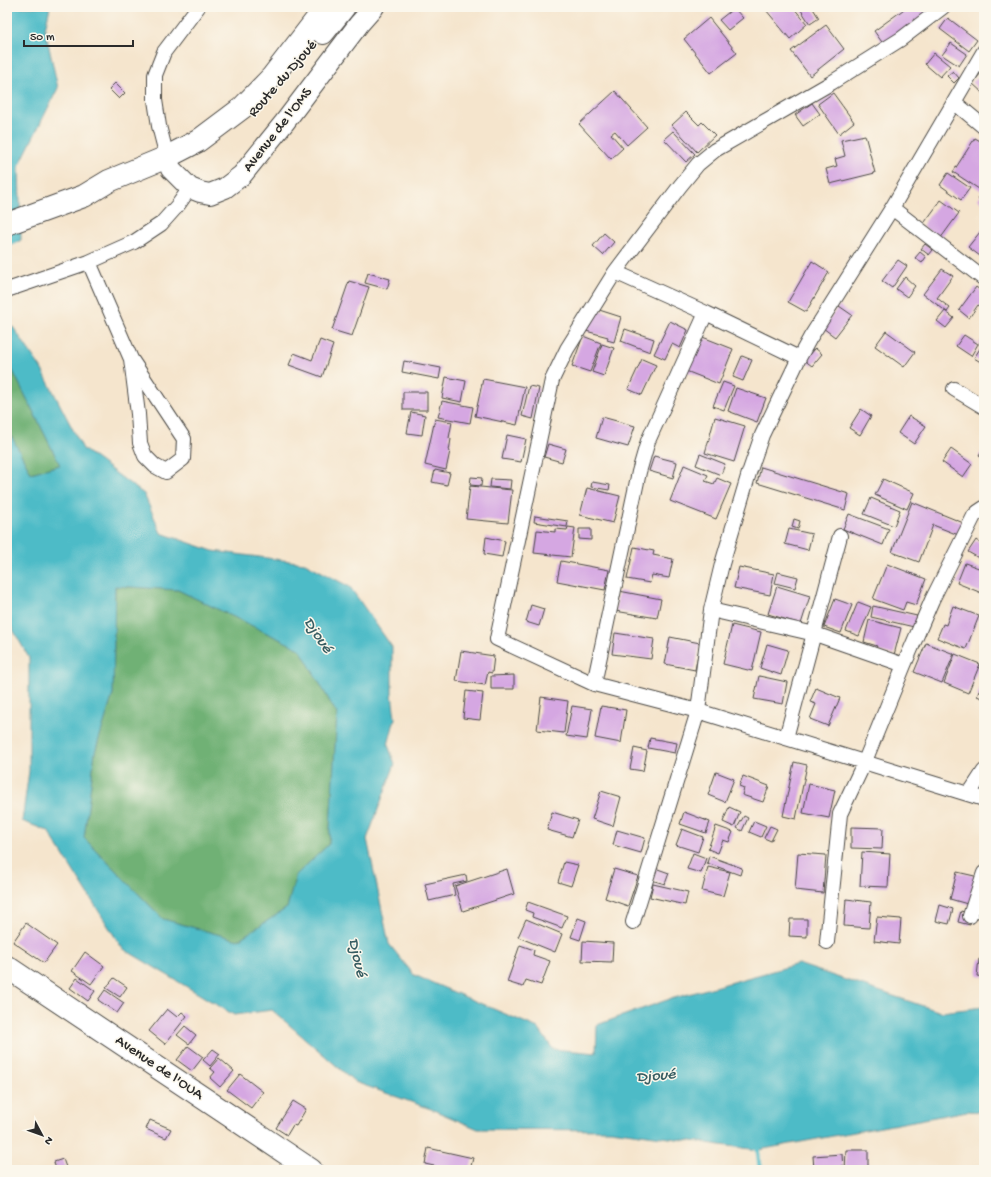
<svg xmlns="http://www.w3.org/2000/svg" width="991" height="1177" font-family="'Gochi Hand',sans-serif">
	<style>
		.forest { fill: #6fb174; stroke: #4d6e50 }
		.water { fill: #4ebbc7; stroke: #3c7379; fill-rule: evenodd }
		.lines { fill: none; stroke-linecap: round; stroke-linejoin: round }
		.stream { stroke: #4ebbc7; stroke-width: 4.5 }
		.building { fill: #d5a7e2 }
		.street-casing { stroke: #494743; stroke-width: 16 }
		.secondary-casing { stroke: #494743; stroke-width: 22 }
		.primary-casing { stroke: #494743; stroke-width: 24 }
		.street { stroke: #fff; stroke-width: 14 }
		.secondary { stroke: #fff; stroke-width: 20 }
		.primary { stroke: #fff; stroke-width: 22 }
		.labels { text-anchor: middle; dominant-baseline: central; stroke-width: 3; stroke-linejoin: round; paint-order: stroke }
		.street-label { font-size: 15px; fill: #2b2b2b; stroke: #fbf7ec }
		.water-label { font-size: 16px; font-style: italic; fill: #375d62; stroke: #fbf7ec }
	</style>
	<rect width="100%" height="100%" fill="#fbf7ec"/>
	<filter id="ink" filterUnits="userSpaceOnUse"><feTurbulence type="fractalNoise" baseFrequency=".025" numOctaves="2"/><feDisplacementMap in="SourceGraphic" scale="8" xChannelSelector="R" yChannelSelector="G"/><feConvolveMatrix kernelMatrix="1 2 1 2 8 2 1 2 1" color-interpolation-filters="sRGB"/></filter>
	<filter id="wash" filterUnits="userSpaceOnUse"><feTurbulence type="fractalNoise" baseFrequency=".012" numOctaves="4" result="noise"/><feDisplacementMap in="SourceGraphic" scale="16" xChannelSelector="R" yChannelSelector="G"/><feGaussianBlur stdDeviation="0.9" result="paint"/><feColorMatrix in="noise" values="0 0 0 0 0 0 0 0 0 0 0 0 0 0 0 0 0 1.4 0 .05"/><feComposite in="paint" operator="in"/></filter>
	<g filter="url(#wash)">
		<rect width="100%" height="100%" fill="#f5e5cd"/>
		<path class="forest" d="M7,359L60,465L31,473L7,428Z
			M115,586L178,590L300,649L337,714L329,844L296,875L287,908L238,940L163,919L84,838L95,752L113,694Z"/>
		<path class="water" d="M7,7H50L45,29L58,88L19,166L21,240L7,248Z
			M7,326L13,327L41,368L83,449L144,494L161,533L213,551L305,563L350,587L392,647V694L395,718L388,745L395,764L367,839L389,944L414,975L538,1028L553,1049L596,1053L597,1025L667,1000L798,964L941,1012L984,1007V1112L967,1111L758,1150L611,1130L478,1129L431,1109L355,1082L272,1010L234,1015L122,948L48,831L22,821L29,771V658L7,619V428L31,473L60,465L7,359ZM115,586L178,590L300,649L337,714L329,844L296,875L287,908L238,940L163,919L84,838L95,752L113,694Z"/>
		<g class="lines">
			<path class="stream" d="M757,1144L760,1170"/>
		</g>
		<g id="blocks">
			<path class="building" d="M769,7H793L807,24L790,39L766,10Z
				M799,7H812L819,18L810,24Z
				M907,7H929L932,10L884,45L874,31Z
				M734,8L743,18L728,30L719,20Z
				M709,18L737,53L711,73L684,39Z
				M948,18L977,40L969,51L940,29Z
				M826,25L844,49L810,76L791,51Z
				M951,43L967,54L959,66L942,55Z
				M934,53L950,66L940,77L925,64Z
				M984,70V94L972,83Z
				M953,71L959,78L954,83L947,76Z
				M115,83L125,93L119,99L109,89Z
				M615,91L647,127L627,145L615,131L611,134L623,148L611,159L579,124Z
				M833,93L854,122L839,134L818,104Z
				M812,103L820,114L803,126L795,115Z
				M686,112L699,125L702,122L715,135L697,152L672,125Z
				M673,131L695,154L686,162L664,139Z
				M865,135L875,173L830,184L826,169L837,166L835,159L845,156L841,140Z
				M975,138L984,143V189L982,191L953,172Z
				M948,173L970,188L961,200L940,185Z
				M984,191V204L978,199Z
				M941,200L959,213L940,239L922,226Z
				M984,227V259L968,247Z
				M604,233L614,242L603,255L593,246Z
				M925,244L933,250L929,255L921,249Z
				M920,252L926,257L922,263L915,258Z
				M898,260L907,266L892,288L882,281Z
				M812,261L829,272L806,312L788,302Z
				M942,269L953,276L937,298L950,308L947,312L923,294Z
				M368,273L390,279L387,289L365,283Z
				M905,277L915,286L907,297L896,289Z
				M349,281L369,287L352,336L332,330Z
				M976,287L984,293V307L983,308L978,305L969,318L959,310Z
				M839,306L852,315L835,337L823,328Z
				M593,308L621,317L614,342L607,340L608,337L586,331Z
				M945,311L954,318L946,328L937,321Z
				M670,321L688,330L680,348L672,344L665,359L654,354Z
				M625,329L654,339L650,352L621,341Z
				M886,331L915,352L904,367L875,346Z
				M964,335L978,344L971,356L956,346Z
				M583,336L601,343L590,372L572,366Z
				M700,336L733,349L719,384L686,371Z
				M984,336V348L979,344Z
				M320,340L333,345L322,377L289,365L294,353L312,360Z
				M602,344L614,348L604,376L592,372Z
				M981,347L984,349V364L974,358Z
				M815,348L822,354L812,366L804,360Z
				M742,356L752,360L743,381L733,377Z
				M642,359L656,365L642,395L628,389Z
				M404,361L441,368L439,379L402,372Z
				M446,377L466,381L462,402L442,398Z
				M483,379L525,387L517,425L475,416Z
				M723,382L734,386L724,410L713,406Z
				M529,386L539,388L533,419L522,416Z
				M736,388L766,398L757,422L728,411Z
				M403,392H427V410H403Z
				M442,401L473,407L470,423L438,417Z
				M861,409L871,416L860,435L849,428Z
				M411,412L425,415L422,435L407,433Z
				M909,416L926,426L914,444L898,433Z
				M602,417L635,426L628,447L596,438Z
				M715,417L745,426L734,462L705,453Z
				M435,419L452,422L449,438L451,439L449,451H450L446,470L425,465Z
				M507,435L526,439L521,462L502,459Z
				M548,444L566,449L562,462L544,457Z
				M984,448V459L979,456Z
				M951,449L972,464L963,477L942,462Z
				M700,454L725,464L721,475L696,465Z
				M654,456L677,462L673,478L649,471Z
				M684,465L708,475L705,481L714,484L717,478L731,484L716,519L670,501Z
				M761,467L849,494L845,510L757,483Z
				M435,470L450,473L447,485L432,482Z
				M471,477L482,478L481,486L470,485Z
				M491,479L511,480L510,489L490,487Z
				M883,479L914,493L907,509L875,495Z
				M592,482L610,485L609,490L591,487Z
				M470,486L512,490L508,523L466,519Z
				M587,488L620,496L613,523L580,515Z
				M871,498L900,510L894,526L864,514Z
				M912,502L966,524L961,536L933,525L919,562L892,552Z
				M849,514L889,529L883,545L843,529Z
				M535,516L568,521L567,527L534,522Z
				M794,519L800,521L798,529L792,527Z
				M568,527L575,528L571,557L534,553L537,530L555,532V529L567,530Z
				M579,529H591V540L579,539Z
				M789,529L812,534L808,550L785,544Z
				M486,537L505,541L502,557L484,554Z
				M976,540L984,546V561L968,552Z
				M634,547L654,551L653,555L673,559L669,578L652,575L650,583L627,579Z
				M561,561L609,570L605,590L557,581Z
				M965,563L984,570V594L957,583Z
				M887,564L926,579L916,605L906,602L903,610L873,599Z
				M739,567L774,574L770,595L734,588Z
				M778,572L798,577L795,588L775,583Z
				M777,586L810,596L801,624L768,614Z
				M619,591L661,599L657,618L615,611Z
				M835,599L852,605L841,633L824,627Z
				M858,602L871,607L859,636L846,631Z
				M531,605L544,609L539,626L526,622Z
				M873,606L917,616L914,627L871,617Z
				M953,606L979,616L966,649L937,638L943,624L946,625Z
				M869,620L901,628L894,655L875,650L877,646L864,642Z
				M732,625L761,632L752,671L723,664Z
				M615,633L654,639L651,659L612,654Z
				M670,637L700,643L695,670L665,664Z
				M926,643L954,654L942,683L914,672Z
				M767,644L788,650L781,675L760,668Z
				M461,651L494,656L492,673L488,672L485,685L456,681Z
				M955,654L980,664L968,693L944,683Z
				M514,675V689H491V676Z
				M759,676L787,682L783,704L754,699Z
				M984,679V699L977,696Z
				M816,688L840,698L828,726L810,719L816,704L810,702Z
				M466,691L483,693L480,720L463,718Z
				M541,697L568,701L564,733L537,730Z
				M572,706L592,709L587,739L566,736Z
				M601,706L626,710L621,743L595,738Z
				M650,738L677,743L675,753L648,748Z
				M634,748L647,751L643,771L630,769Z
				M794,762L807,765L796,819L783,816Z
				M716,772L734,779L725,802L708,795Z
				M743,776L769,786L763,802L742,795L744,788L739,786Z
				M809,784L835,790L829,818L803,813Z
				M601,791L621,797L613,826L592,819Z
				M729,807L740,812L734,827L723,822Z
				M552,812L578,820L572,837L547,830Z
				M684,812L710,822L706,833L680,824Z
				M744,816L748,818L742,831L737,828Z
				M754,821L766,826L761,837L749,832Z
				M716,826L733,832L729,842L723,840L718,853L708,849Z
				M770,826L777,829L771,841L764,838Z
				M851,827L883,828L882,849L851,848Z
				M682,829L703,837L698,852L676,845Z
				M617,830L645,838L641,853L613,845Z
				M862,852L890,854L888,887L860,886Z
				M693,853L706,858L701,873L687,869Z
				M798,853L826,855L823,893L795,890Z
				M709,856L742,868L740,875L707,863Z
				M564,862L578,865L571,886L558,882Z
				M708,867L730,872L723,896L702,891Z
				M655,868L669,873L665,884L651,880Z
				M507,869L514,894L463,911L455,886Z
				M614,869L638,876L628,906L605,898Z
				M957,872L979,877L971,905L950,899Z
				M466,875L467,881L453,884L455,895L429,901L425,884Z
				M653,884L688,892L685,905L650,897Z
				M846,899L871,902L869,928L844,926Z
				M528,902L567,916L562,928L532,917L533,913L525,910Z
				M940,905L953,909L949,924L936,921Z
				M961,911L973,915L970,925L958,922Z
				M877,917L901,919L899,944L874,941Z
				M578,918L586,921L580,940L571,937Z
				M526,919L562,934L555,952L518,937Z
				M790,919H807V937L789,936Z
				M26,923L57,945L44,963L13,942Z
				M583,941L613,943L612,962L582,961Z
				M520,945L534,950L533,955L550,961L541,985L526,980L523,987L507,982Z
				M85,952L104,966L91,984L72,971Z
				M979,959H984V977L977,976Z
				M77,978L95,991L88,1001L70,988Z
				M114,978L127,987L120,997L106,988Z
				M105,990L124,1003L117,1013L98,1000Z
				M167,1009L177,1017L182,1012L187,1016L165,1044L149,1031Z
				M185,1026L196,1035L189,1044L177,1035Z
				M188,1046L203,1057L192,1071L177,1060Z
				M213,1049L220,1054L210,1066L203,1060Z
				M219,1058L234,1071L220,1087L210,1078L215,1072L210,1068Z
				M240,1074L263,1092L251,1108L227,1090Z
				M293,1101L306,1109L296,1126L293,1125L287,1135L276,1128Z
				M150,1120L171,1129L166,1138L146,1129Z
				M428,1148L473,1158L470,1170H452L425,1164Z
				M846,1150H868V1170H845Z
				M842,1154L843,1170H814L813,1156Z
				M63,1159L67,1170H56L54,1162Z"/>
		</g>
	</g>
	<g filter="url(#ink)">
		<use href="#blocks" fill-opacity="0" stroke="#494743" stroke-width="1"/>
		<g class="lines">
			<defs>
				<path id="street" d="M943,7L901,39L831,83L715,150L698,164L680,186L615,272L567,349L552,380L497,639L594,684L698,711L984,799
					M954,102L984,127
					M167,157L159,126L155,100V75L164,52L198,7
					M892,208L984,279
					M89,262L131,359L138,414L140,443L145,456L155,466L166,472L183,459L184,439L131,359
					M615,272L706,313L799,358
					M7,290L89,262L134,242L161,224L178,205L190,188
					M954,389L984,407
					M711,610L815,634L904,665
					M594,684L639,472L648,441L706,313
					M786,738L840,536
					M969,794L984,771
					M970,916L984,873
					M633,922L698,711L711,610L722,564L749,473L762,435L799,358L810,338L892,208L984,51
					M827,942L840,814L865,761L904,665L932,600L974,516L978,512L984,508"/>
				<path id="secondary" d="M167,157L171,169L190,188L200,192L210,194L225,188L242,175L284,123L359,24L374,7"/>
				<path id="primary" d="M323,33L344,7
					M7,224L84,196L109,181L167,157L198,141L242,108L272,77L326,7
					M7,967L311,1170"/>
			</defs>
			<use href="#street" class="street-casing"/>
			<use href="#secondary" class="secondary-casing"/>
			<use href="#primary" class="primary-casing"/>
			<use href="#street" class="street"/>
			<use href="#secondary" class="secondary"/>
			<use href="#primary" class="primary"/>
		</g>
	</g>
	<g class="labels">
		<g class="street-label">
			<text transform="translate(283 79) rotate(-49)">Route du Djoué</text>
			<text transform="translate(278 130) rotate(-52)">Avenue de l'OMS</text>
			<text transform="translate(159 1068) rotate(34)">Avenue de l'OUA</text>
		</g>
		<g class="water-label">
			<text transform="translate(317 636) rotate(56)">Djoué</text>
			<text transform="translate(356 958) rotate(77)">Djoué</text>
			<text transform="translate(656 1077) rotate(-5)">Djoué</text>
		</g>
	</g>
	<rect width="991" height="1177" fill="none" stroke="#fbf7ec" stroke-width="24"/>
	<g transform="translate(42 1135) rotate(131)" stroke="#fbf7ec" stroke-width="3" paint-order="stroke">
	<path d="M0-3L7 15L0 10L-7 15Z" fill="#2b2b2b"/>
	<text y="-6" font-size="11" font-weight="bold" text-anchor="middle" fill="#2b2b2b">N</text>
	</g>
	<path d="M24 40v6h109v-6" fill="none" stroke="#2b2b2b" stroke-width="2"/>
	<text x="30" y="40" font-size="12" fill="#2b2b2b" stroke="#fbf7ec" stroke-width="3" paint-order="stroke">50 m</text>
</svg>
